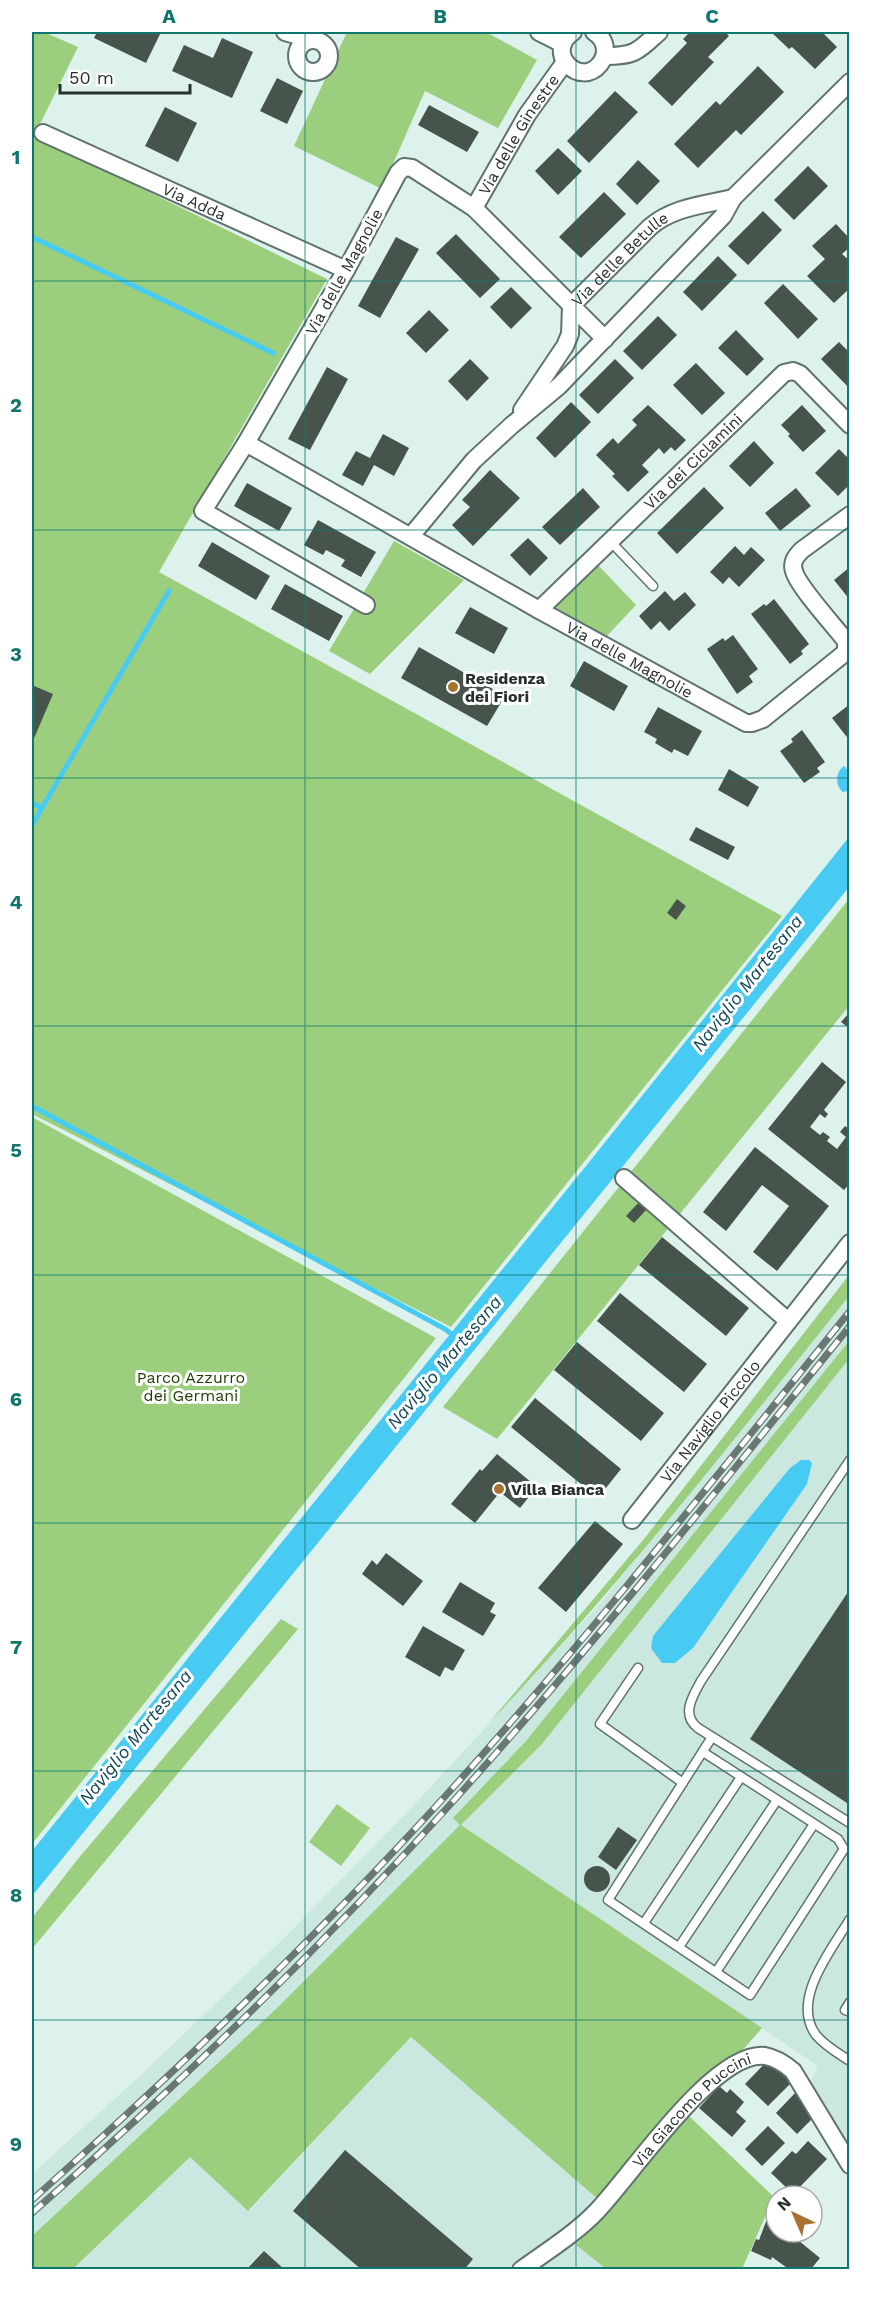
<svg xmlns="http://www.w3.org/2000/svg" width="881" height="2301" font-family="'Work Sans',sans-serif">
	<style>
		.built { fill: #cae7e0 }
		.green { fill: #9bcf7e }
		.water { fill: #48cbf3 }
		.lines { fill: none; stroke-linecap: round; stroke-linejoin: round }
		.stream { stroke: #48cbf3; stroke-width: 5 }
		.building { fill: #47544c }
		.service-casing { stroke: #60726d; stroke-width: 11 }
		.minor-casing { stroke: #60726d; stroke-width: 20 }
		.service { stroke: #fff; stroke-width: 8 }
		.minor { stroke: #fff; stroke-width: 16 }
		.rail-casing { stroke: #6a7774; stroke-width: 7 }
		.rail { stroke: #fff; stroke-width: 4.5; stroke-dasharray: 14; stroke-linecap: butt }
		.grid { fill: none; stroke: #0f766e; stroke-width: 1.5; stroke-opacity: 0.55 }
		.poi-dot { fill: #a9722e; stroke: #fff; stroke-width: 2 }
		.labels { text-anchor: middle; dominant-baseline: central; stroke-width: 6; stroke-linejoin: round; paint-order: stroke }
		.street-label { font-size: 16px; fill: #28302e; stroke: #fff }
		.poi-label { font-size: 16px; font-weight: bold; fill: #28302e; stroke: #fff; text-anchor: start }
		.park-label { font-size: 16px; fill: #204004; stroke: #fff }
		.water-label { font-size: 18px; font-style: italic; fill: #0d4656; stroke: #fff }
		.neatline { fill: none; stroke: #0f766e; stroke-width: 2 }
		.grid-label { font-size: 20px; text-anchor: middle; font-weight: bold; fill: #0f766e }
	</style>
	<rect width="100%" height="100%" fill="#def2ed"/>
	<path class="built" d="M849,1296V1341L526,1741L454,1818L461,1825L542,1744L849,1359V2151L809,2084L818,2066L461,1825L276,2009L32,2236V2174L141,2075L285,1937L413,1806L596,1608Z
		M411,2037L608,2207L576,2245L606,2269L73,2270L190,2156L249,2211Z"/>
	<path class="green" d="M32,32H44L78,47L34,136L327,279L159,572L782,916L451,1327L32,1114Z
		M347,32H486L537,60L498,128L425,91L382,189L294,146Z
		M394,541L464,580L370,674L329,651Z
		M598,565L636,605L606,637L553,608Z
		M849,899V1006L497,1439L443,1407Z
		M32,1117L436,1338L32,1844Z
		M849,1275V1296C733,1441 618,1588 489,1723L644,1539Z
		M849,1341V1359L542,1744L461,1825L762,2028L687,2114L774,2197L742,2269H606L576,2245L607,2207L411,2037L248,2211L190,2157L73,2269H32V2236L276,2009L460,1825L453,1818L526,1741Z
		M281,1619L298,1629L32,1949V1918L77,1860Z
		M337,1804L370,1828L341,1866L309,1842Z"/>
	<path class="water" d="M844,766L849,772L848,791L843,792C835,786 835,772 844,766Z
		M849,837V887L32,1896V1851L590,1161Z
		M801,1460H809L812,1463L807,1484L693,1648L675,1663H662L651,1648L653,1636L790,1468Z"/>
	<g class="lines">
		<path class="stream" d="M32,237L273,353
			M32,803L41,808
			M32,825L169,591
			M32,1106L445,1329L454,1336"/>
	</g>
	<path class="building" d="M97,32H161L146,63L94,38Z
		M690,32H725L729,36L708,57L714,62L672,106L648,83L687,43L683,39Z
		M771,32H822L837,47L815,69L792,47L789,49Z
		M222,38L253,52L232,98L172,71L184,45L213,58Z
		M758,66L784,92L741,135L736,130L698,168L674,144L716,101L720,105Z
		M277,78L303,91L287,124L260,111Z
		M615,91L638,112L589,163L567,141Z
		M429,105L479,132L467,152L418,125Z
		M165,107L197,123L178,162L145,146Z
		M558,148L582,171L558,195L535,171Z
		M638,160L660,181L637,205L616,184Z
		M808,166L828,186L794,220L774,200Z
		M604,192L626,214L581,258L559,237Z
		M763,211L782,230L748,265L728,246Z
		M836,224L850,239V247L842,254L850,261V288L834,303L807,276L825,259L812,246Z
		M456,234L500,279L480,298L436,253Z
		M396,237L419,249L380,318L358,306Z
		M718,256L737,275L702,311L683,292Z
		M783,284L818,319L798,339L764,303Z
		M511,287L532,308L511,329L490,307Z
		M429,310L449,330L426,353L406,333Z
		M658,316L677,335L642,370L623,351Z
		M736,330L764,359L747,376L718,348Z
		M839,342L850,353V389L821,359Z
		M470,359L489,378L467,401L448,381Z
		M615,359L634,378L598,414L579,395Z
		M696,363L725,393L702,415L673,385Z
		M327,367L348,379L310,450L288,439Z
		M571,402L591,422L555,458L536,438Z
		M648,405L686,440L675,451L671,447L664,454L659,448L642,465L649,472L628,492L612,476L615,474L596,455L613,438L618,444L637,425L632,420Z
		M802,405L826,431L803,452L788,436L790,434L781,425Z
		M383,434L409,448L394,476L374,465L363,486L342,475L356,451L370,458Z
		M754,441L774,463L750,487L729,466Z
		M839,449L850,460V484L838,496L815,473Z
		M490,470L520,498L473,546L452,525L470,507L462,500Z
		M247,483L292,508L279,531L234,506Z
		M704,487L724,508L677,554L657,533Z
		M583,488L600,507L560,545L542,527Z
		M796,488L811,506L780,531L765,513Z
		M318,520L376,552L361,577L341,566L345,560L326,550L323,555L304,545Z
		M528,538L548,558L530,576L510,555Z
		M212,542L270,576L256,600L198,566Z
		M735,546L744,555L751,547L765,560L739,587L729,577L723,584L710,572Z
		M850,567V600L834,580Z
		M285,584L343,616L329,641L271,609Z
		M665,591L674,601L685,592L696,605L669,631L660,621L651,630L639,616Z
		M774,599L809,644L801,651L803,654L790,664L751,614L764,604L766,606Z
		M470,607L508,628L494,654L455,633Z
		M733,635L758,669L749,676L753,682L737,694L707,649L723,638L725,641Z
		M419,647L505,696L487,726L401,678Z
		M584,661L628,686L614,711L570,686Z
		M32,685L53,694L32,743Z
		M850,704V741L832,718Z
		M658,707L702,731L688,756L674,749L672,753L655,743L657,739L644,732Z
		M802,730L825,762L817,768L820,772L804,783L780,751L793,742L791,739Z
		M729,769L759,787L748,807L718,790Z
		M696,827L735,847L728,860L689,840Z
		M677,899L686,906L676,920L667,913Z
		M850,1012V1029L841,1022Z
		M822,1062L846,1082L824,1110L828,1114L825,1118L820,1114L810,1127L820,1135L823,1132L830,1137L827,1141L837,1149L846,1137L840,1132L845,1126L850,1130V1183L844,1190L768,1129Z
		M755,1147L829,1206L777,1271L753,1252L789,1206L762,1185L726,1231L703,1212Z
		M640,1201L648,1208L634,1223L626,1216Z
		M662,1237L749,1308L726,1336L639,1265Z
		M620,1293L707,1364L684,1392L597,1321Z
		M577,1342L664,1413L641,1441L554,1370Z
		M535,1398L621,1469L598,1498L511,1427Z
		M497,1454L537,1487L520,1508L500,1492L475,1523L451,1504L480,1469L482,1471Z
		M595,1521L623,1544L566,1612L538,1588Z
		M386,1553L423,1581L403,1606L362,1574L372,1560L377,1565Z
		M460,1582L495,1603L490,1612L496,1615L483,1636L442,1612Z
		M850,1589V1805L750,1739Z
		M423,1626L465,1650L453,1671L445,1667L440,1677L405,1657Z
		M618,1827L637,1840L616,1870L598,1857Z
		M584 1879a13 13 0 1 1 26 0a13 13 0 1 1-26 0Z
		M769,2059L792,2082L768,2106L745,2084Z
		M719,2086L727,2093L730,2089L744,2102L736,2112L746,2121L732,2137L699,2108Z
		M795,2093L817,2114L797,2134L776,2113Z
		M768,2126L785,2143L762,2166L745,2149Z
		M808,2141L827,2159L793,2194L771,2173L792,2151L796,2154Z
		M345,2150L473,2259L464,2270H362L293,2211Z
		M770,2211L776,2213V2232H788L820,2258L811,2269L809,2268L807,2270H790L772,2257L771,2260L751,2251L756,2239L759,2240Z
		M264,2251L285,2270H246Z"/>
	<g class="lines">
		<defs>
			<path id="service" d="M610,541L653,586
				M850,1460L701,1681C692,1697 681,1715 698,1728L850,1823
				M638,1668L600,1724L683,1783
				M703,1752L838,1839L844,1849L750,1995L608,1900L712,1737
				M850,1919C832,1949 790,2000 816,2035C825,2046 838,2053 850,2061
				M644,1923L741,1777
				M679,1947L777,1800
				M716,1972L814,1824
				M850,2002L845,2010L850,2012"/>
			<g id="minor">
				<path d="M285,32L312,40"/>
				<path d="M539,32L563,44"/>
				<path d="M573,32C543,52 580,89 600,64C603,60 605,56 605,51C605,42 601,36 594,32"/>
				<circle cx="313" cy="56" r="16"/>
				<path d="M605,56C635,56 637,52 659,32"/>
				<path id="s1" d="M43,133L346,270"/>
				<path id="s2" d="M474,208L527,115L565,62"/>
				<path id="s3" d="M605,339L474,208L412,168L404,167L398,173L346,270L246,443L539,610L746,723H752L763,719L846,652V641C835,627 797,585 794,571C791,562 796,556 802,550L850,515"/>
				<path id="s4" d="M522,410L565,346L570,334L571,306L650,227C673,207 704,205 733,198"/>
				<path d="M246,443L203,511L366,605"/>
				<path d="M411,536L474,460L512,425L559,386L723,216L733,198L850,82"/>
				<path id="s5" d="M539,610L784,373L793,371L800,374L850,425"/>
				<path d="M624,1178L788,1321"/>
				<path id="s6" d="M632,1520L850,1243"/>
				<path id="s7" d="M521,2270C547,2251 575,2234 597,2211C631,2176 714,2050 765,2056C776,2058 785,2064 793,2071L850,2165"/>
			</g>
		</defs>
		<use href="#service" class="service-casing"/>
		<use href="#minor" class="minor-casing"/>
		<use href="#service" class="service"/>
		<use href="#minor" class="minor"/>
		<defs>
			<path id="rail" d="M32,2200C177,2071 318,1936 449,1792C589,1637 719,1473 850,1311
				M32,2213C181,2083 325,1944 457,1797C594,1645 721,1485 850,1326"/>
		</defs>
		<use href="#rail" class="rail-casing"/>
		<use href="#rail" class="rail"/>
	</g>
	<path class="grid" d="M305,32V2270M576,32V2270M32,281H850M32,530H850M32,778H850M32,1026H850M32,1275H850M32,1523H850M32,1771H850M32,2020H850"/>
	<g class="poi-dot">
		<circle cx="453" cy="687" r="6"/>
		<circle cx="499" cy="1489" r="6"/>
	</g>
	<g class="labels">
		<g class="street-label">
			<text stroke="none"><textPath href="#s2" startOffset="86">Via delle Ginestre</textPath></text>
			<text stroke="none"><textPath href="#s1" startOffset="166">Via Adda</textPath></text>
			<text stroke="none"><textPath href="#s4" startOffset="186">Via delle Betulle</textPath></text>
			<text transform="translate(344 272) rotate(-61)">Via delle Magnolie</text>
			<text stroke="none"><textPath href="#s5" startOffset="214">Via dei Ciclamini</textPath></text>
			<text stroke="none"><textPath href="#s3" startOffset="1026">Via delle Magnolie</textPath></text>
			<text stroke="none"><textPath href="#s6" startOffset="126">Via Naviglio Piccolo</textPath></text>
			<text stroke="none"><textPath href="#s7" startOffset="236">Via Giacomo Puccini</textPath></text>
		</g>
		<g class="poi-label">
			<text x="465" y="678">Residenza<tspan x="465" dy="18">dei Fiori</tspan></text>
			<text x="511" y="1489">Villa Bianca</text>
		</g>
		<g class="park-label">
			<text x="191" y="1377">Parco Azzurro<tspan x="191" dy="18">dei Germani</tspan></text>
		</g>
		<g class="water-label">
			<text transform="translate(747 983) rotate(-52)">Naviglio Martesana</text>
			<text transform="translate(444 1362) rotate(-50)">Naviglio Martesana</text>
			<text transform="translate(135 1737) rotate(-51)">Naviglio Martesana</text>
		</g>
	</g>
	<rect width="881" height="2301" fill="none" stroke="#ffffff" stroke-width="66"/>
	<g transform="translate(794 2214) rotate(316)"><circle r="28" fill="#ffffff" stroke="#a9acab" stroke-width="1.5"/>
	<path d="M0-4.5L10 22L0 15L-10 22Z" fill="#a9722e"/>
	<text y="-9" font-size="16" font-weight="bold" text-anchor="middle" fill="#28302e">N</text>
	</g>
	<path d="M60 84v9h130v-9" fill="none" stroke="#28302e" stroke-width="3"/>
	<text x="69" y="84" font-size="18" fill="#28302e" stroke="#ffffff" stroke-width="4.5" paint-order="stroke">50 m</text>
	<rect x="33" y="33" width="815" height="2235" class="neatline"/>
	<g class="grid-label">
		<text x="169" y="23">A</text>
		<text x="440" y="23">B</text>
		<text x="712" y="23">C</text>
		<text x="16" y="164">1</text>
		<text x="16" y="412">2</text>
		<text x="16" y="661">3</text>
		<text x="16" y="909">4</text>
		<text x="16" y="1157">5</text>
		<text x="16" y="1406">6</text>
		<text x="16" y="1654">7</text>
		<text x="16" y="1902">8</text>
		<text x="16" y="2151">9</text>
	</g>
</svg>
